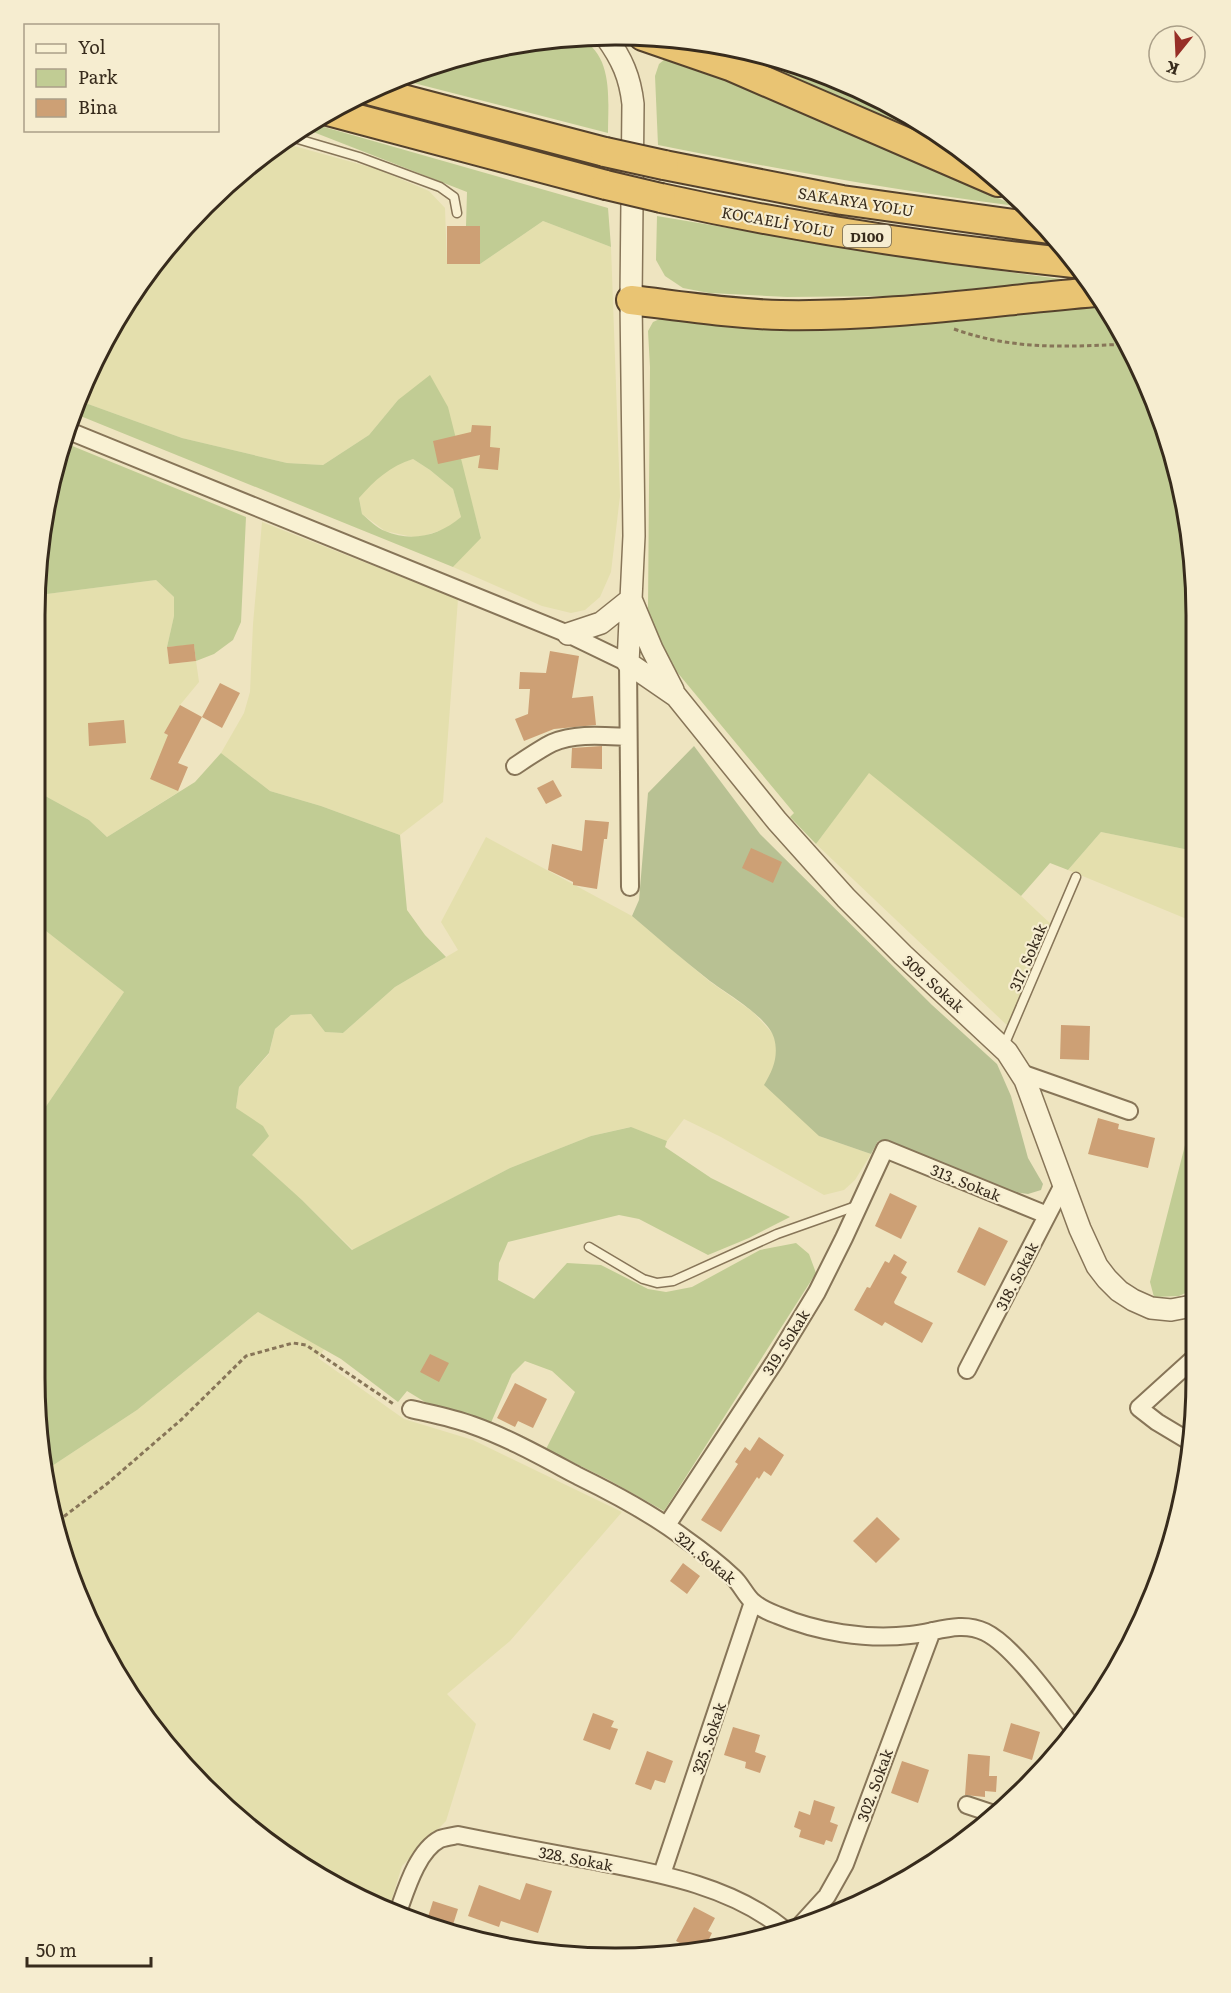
<svg xmlns="http://www.w3.org/2000/svg" width="1231" height="1993" font-family="Literata,serif">
	<style>
		.farmland { fill: #e4dfad }
		.green { fill: #c1cc94; fill-rule: evenodd }
		.cemetery { fill: #b8c193 }
		.building { fill: #cda075 }
		.lines { fill: none; stroke-linecap: round; stroke-linejoin: round }
		.service-casing { stroke: #877558; stroke-width: 11 }
		.minor-casing { stroke: #877558; stroke-width: 20 }
		.tertiary-casing { stroke: #877558; stroke-width: 24 }
		.trunk-casing { stroke: #55422c; stroke-width: 32 }
		.path { stroke: #877558; stroke-width: 3; stroke-dasharray: 4.5 3; stroke-linecap: butt }
		.service { stroke: #f9f1d3; stroke-width: 8 }
		.minor { stroke: #f9f1d3; stroke-width: 16 }
		.tertiary { stroke: #f9f1d3; stroke-width: 21 }
		.trunk { stroke: #e9c473; stroke-width: 28 }
		.trunk-bridge-casing { stroke: #55422c; stroke-width: 32; stroke-linecap: butt }
		.trunk-bridge { stroke: #e9c473; stroke-width: 28 }
		.labels { text-anchor: middle; dominant-baseline: central; stroke-width: 4.5; stroke-linejoin: round; paint-order: stroke }
		.shield { fill: #f6edd0; stroke: #706552; stroke-width: 1.5 }
		.shield-label { font-size: 14px; font-weight: bold; fill: #372b1c }
		.street-label { font-size: 15px; fill: #372b1c; stroke: #f6edd0 }
		.rim { fill: none; stroke: #372b1c; stroke-width: 3 }
	</style>
	<rect width="100%" height="100%" fill="#eee4c0"/>
	<path class="farmland" d="M283,143L377,169L429,191L445,208L447,264H480L543,221L611,247L620,496L611,572L600,597L585,610L571,613L542,606L453,567L481,537L466,482L398,400L369,435L323,465L287,463L182,438L77,400L79,393L154,262L232,179Z
		M413,459L430,470L453,489L461,517L448,528L417,538L385,531L362,514L359,497L374,481L396,464Z
		M262,522L458,599L443,802L400,835L321,806L270,791L221,753L244,713L250,692L253,624Z
		M156,580L174,597V616L167,647L169,664L196,661L199,682L180,705L164,733L171,737L160,755L150,778L180,791L107,837L89,820L38,792L39,595Z
		M869,772L1021,896L1054,927L1011,1029L816,844Z
		M1101,832L1194,851V922L1068,870Z
		M486,837L632,916L709,981L753,1012L774,1035L777,1052L773,1069L819,1136L871,1154L855,1180L844,1190L824,1195L721,1137L684,1119L667,1141L630,1127L591,1136L510,1168L353,1250L302,1200L251,1155L236,1108L239,1087L269,1054L275,1029L291,1015L311,1014L325,1032L343,1033L395,987L458,950L441,922Z
		M37,924L124,992L36,1121Z
		M258,1312L325,1348L318,1358L404,1419L473,1440L622,1512L510,1641L447,1694L476,1724L446,1821L402,1866L389,1908L292,1860L154,1731L65,1564L49,1468L137,1410Z"/>
	<path class="green" d="M580,38C614,56 608,100 608,133L398,79L428,65L539,40Z
		M704,44L766,54L872,94L964,151Z
		M665,59L680,63L780,102L1016,206C896,191 777,169 658,145L655,76L659,64Z
		M310,123L608,208L611,247L543,221L480,264V226H466L467,192L303,128Z
		M657,216L926,261L1068,280L892,296L787,297L709,293L683,288L665,276L656,260Z
		M1101,301L1119,325L1177,465L1195,577L1194,851L1101,832L1068,870L1050,863L1021,896L869,773L816,844L790,817L794,813L672,666L655,635L648,608L650,367L648,331L653,322L662,318L773,329L831,328Z
		M430,375L448,407L481,538L453,567L73,413L77,400L182,438L287,463L323,465L369,435L398,400ZM413,459L430,470L453,489L461,517C440,535 412,543 385,531C377,528 369,520 362,514L359,498C375,480 390,466 413,459Z
		M65,443L246,517L241,622L233,640L214,654L196,661L194,645L167,647L174,616V597L156,580L39,595V540Z
		M221,753L270,791L321,806L400,835L407,910L425,935L446,957L395,987L343,1033L325,1032L311,1014L291,1015L275,1029L269,1053L239,1087L236,1108L263,1126L269,1136L252,1155L302,1200L352,1250L510,1168L591,1136L631,1127L667,1141L665,1147L711,1178L790,1217L749,1238L708,1255L639,1219L619,1215L508,1242L499,1263L498,1280L534,1299L567,1263L601,1265L648,1289L666,1292L692,1287L760,1250L796,1243L809,1254L816,1273L664,1511L607,1479L546,1449L575,1392L552,1371L525,1361L512,1374L490,1425L425,1402L407,1391L398,1402L341,1359L258,1312L137,1410L49,1468L35,1377L36,1121L124,992L37,924L38,792L89,820L107,837L195,782Z
		M1193,1114L1192,1290L1179,1296L1154,1297L1150,1282Z"/>
	<path class="cemetery" d="M694,746L760,834L932,1005L997,1064L1011,1096L1028,1158L1043,1184L1041,1190L1028,1194L1014,1192L888,1143L878,1141L871,1154L819,1136L764,1085C773,1070 779,1056 774,1038C769,1018 726,993 710,981C683,960 658,938 632,916L639,900L648,793Z"/>
	<path class="building" d="M447,226H480V264H447Z
		M472,425L491,426L490,447L500,448L498,470L478,468L480,455L438,464L433,441L471,432Z
		M194,644L196,661L169,664L167,647Z
		M550,651L579,656L572,698L593,696L596,725L554,729L524,741L515,719L528,714L530,689H519L520,672L546,673Z
		M220,683L240,693L222,728L202,717Z
		M180,705L202,717L178,763L188,767L178,791L150,779L168,735L164,733Z
		M124,720L126,743L89,746L88,723Z
		M602,746V769L571,768L572,748Z
		M553,780L562,796L546,804L537,788Z
		M585,820L609,822L607,839H604L597,889L573,885V882L548,870L552,844L582,851Z
		M751,848L782,862L773,883L742,868Z
		M1061,1025L1090,1026L1089,1060L1060,1059Z
		M1098,1118L1119,1124L1118,1129L1155,1138L1148,1168L1088,1154Z
		M890,1193L917,1206L901,1239L875,1226Z
		M979,1227L1008,1241L985,1286L957,1272Z
		M894,1254L907,1262L901,1273L907,1277L894,1302L895,1304L933,1323L922,1343L885,1322L882,1326L854,1310L867,1287L870,1288L885,1261L889,1263Z
		M430,1354L449,1363L439,1382L420,1372Z
		M515,1383L547,1399L533,1428L518,1421L515,1427L497,1418Z
		M759,1437L784,1455L771,1476L764,1471L759,1479L757,1477L721,1532L701,1520L738,1464L735,1462L745,1447L750,1451Z
		M877,1517L900,1539L876,1563L853,1541Z
		M683,1563L700,1576L687,1594L670,1581Z
		M593,1713L614,1721L611,1727L618,1729L610,1750L583,1740Z
		M1011,1723L1040,1732L1032,1760L1003,1751Z
		M733,1727L760,1735L755,1752L766,1756L760,1773L745,1768L746,1762L724,1755Z
		M647,1751L673,1761L665,1783L655,1780L651,1790L635,1784Z
		M968,1754L990,1756L989,1776H997L996,1792L985,1791V1797L965,1795Z
		M902,1761L929,1770L918,1803L891,1793Z
		M814,1800L835,1807L830,1822L838,1825L832,1842L826,1840L824,1845L799,1837L801,1830L794,1827L799,1811L810,1815Z
		M526,1883L552,1891L538,1933L501,1921L499,1927L468,1916L479,1885L520,1900Z
		M433,1901L458,1909L451,1931L425,1926Z
		M694,1907L715,1918L708,1931L712,1933L707,1943L687,1947L676,1941Z"/>
	<g class="lines">
		<defs>
			<path id="service" d="M291,137L359,157L440,187L454,197L457,213
				M1003,1048L1076,877
				M589,1247L643,1279L657,1283L673,1281L777,1234L859,1205"/>
			<path id="minor" d="M69,431L568,634L628,663L630,887
				M515,766C527,758 540,749 552,743C576,733 603,736 628,737
				M1021,1073L1129,1111
				M967,1370L1064,1183
				M411,1409C432,1414 453,1418 472,1425C509,1438 544,1458 578,1476C615,1494 651,1513 684,1538C701,1550 718,1563 733,1577C741,1584 745,1595 753,1602C759,1607 769,1612 777,1615C817,1632 866,1640 910,1635C935,1633 960,1620 985,1632C1014,1646 1055,1705 1076,1732
				M1192,1443L1157,1422L1139,1408L1192,1360
				M667,1525L775,1361L817,1292L844,1238L885,1149L1047,1215
				M967,1805L994,1814
				M662,1874L753,1602
				M398,1912C406,1890 417,1851 440,1839C445,1837 453,1836 458,1835C502,1844 546,1852 589,1860C657,1873 730,1885 785,1930
				M797,1929L827,1896L845,1864L932,1631"/>
			<path id="tertiary" d="M606,37C622,59 630,77 633,104L631,300L634,536L628,663L676,696L777,821L846,898L903,955L1007,1052L1025,1080L1080,1229L1097,1266L1107,1279L1119,1291L1133,1300L1151,1308L1171,1310L1192,1306
				M568,634L601,623L631,599L652,649L673,690"/>
			<path id="trunk" d="M643,36L730,66L998,182
				M372,91L605,152
				M328,111L606,185
				M664,165L842,200L1049,229
				M661,198C797,228 936,249 1074,263
				M631,300C681,306 731,314 781,315C886,317 991,301 1095,292"/>
		</defs>
		<use href="#service" class="service-casing"/>
		<use href="#minor" class="minor-casing"/>
		<use href="#tertiary" class="tertiary-casing"/>
		<use href="#trunk" class="trunk-casing"/>
		<path class="path" d="M954,329C1012,350 1066,347 1127,344
			M58,1521L108,1483L182,1419L246,1356L293,1343L306,1345L395,1405"/>
		<use href="#service" class="service"/>
		<use href="#minor" class="minor"/>
		<use href="#tertiary" class="tertiary"/>
		<use href="#trunk" class="trunk"/>
		<defs>
			<path id="trunk-bridge" d="M605,152L664,165
				M606,185L661,198"/>
		</defs>
		<use href="#trunk-bridge" class="trunk-bridge-casing"/>
		<use href="#trunk-bridge" class="trunk-bridge"/>
	</g>
	<g class="labels">
		<rect class="shield" x="843" y="225" width="48" height="22" rx="4.5"/>
		<g class="shield-label">
			<text x="867" y="236">D100</text>
		</g>
		<g class="street-label">
			<text transform="translate(856 201) rotate(9)">SAKARYA YOLU</text>
			<text transform="translate(778 221) rotate(10)">KOCAELİ YOLU</text>
			<text transform="translate(1027 957) rotate(-67)">317. Sokak</text>
			<text transform="translate(934 983) rotate(42)">309. Sokak</text>
			<text transform="translate(966 1182) rotate(22)">313. Sokak</text>
			<text transform="translate(1016 1276) rotate(-63)">318. Sokak</text>
			<text transform="translate(785 1342) rotate(-58)">319. Sokak</text>
			<text transform="translate(706 1557) rotate(39)">321. Sokak</text>
			<text transform="translate(708 1738) rotate(-71)">325. Sokak</text>
			<text transform="translate(874 1785) rotate(-70)">302. Sokak</text>
			<text transform="translate(576 1858) rotate(11)">328. Sokak</text>
		</g>
	</g>
	<path d="M0 0H1231V1993H0ZM615 45H616A570 570 0 0 1 1186 615V1378A570 570 0 0 1 616 1948H615A570 570 0 0 1 45 1378V615A570 570 0 0 1 615 45Z" fill="#f6edd0" fill-rule="evenodd"/>
	<path class="rim" d="M615 45H616A570 570 0 0 1 1186 615V1378A570 570 0 0 1 616 1948H615A570 570 0 0 1 45 1378V615A570 570 0 0 1 615 45Z"/>
	<rect x="24" y="24" width="195" height="108" fill="#f6edd0" stroke="#aa9f88" stroke-width="1.5"/>
	<rect x="36" y="44" width="30" height="9" fill="#f9f1d3" stroke="#aa9f88" stroke-width="1.5"/>
	<text x="78" y="54" font-size="18" fill="#372b1c">Yol</text>
	<rect x="36" y="69" width="30" height="18" fill="#c1cc94" stroke="#aa9f88" stroke-width="1.5"/>
	<text x="78" y="84" font-size="18" fill="#372b1c">Park</text>
	<rect x="36" y="99" width="30" height="18" fill="#cda075" stroke="#aa9f88" stroke-width="1.5"/>
	<text x="78" y="114" font-size="18" fill="#372b1c">Bina</text>
	<g transform="translate(1177 54) rotate(198)"><circle r="28" fill="#f6edd0" stroke="#aa9f88" stroke-width="1.5"/>
	<path d="M0-4.5L10 22L0 15L-10 22Z" fill="#972f27"/>
	<text y="-9" font-size="16" font-weight="bold" text-anchor="middle" fill="#372b1c">K</text>
	</g>
	<path d="M27 1957v9h124v-9" fill="none" stroke="#372b1c" stroke-width="3"/>
	<text x="36" y="1957" font-size="18" fill="#372b1c" stroke="#f6edd0" stroke-width="4.5" paint-order="stroke">50 m</text>
</svg>
